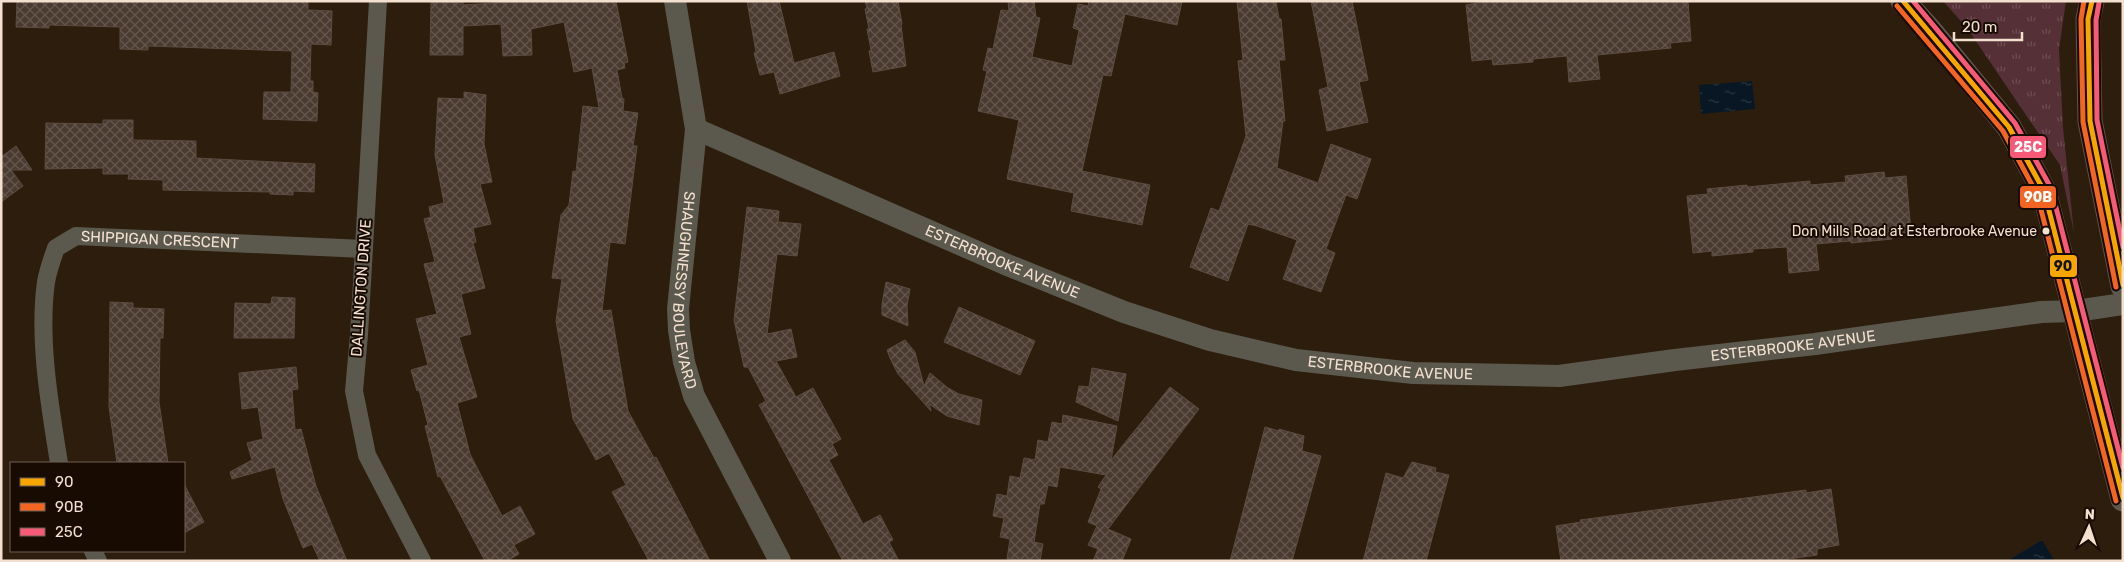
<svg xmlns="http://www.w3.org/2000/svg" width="2124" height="562" font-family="Rubik,sans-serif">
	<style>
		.grass { fill: url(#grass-tufts) }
		.water { fill: url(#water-ripples) }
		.building { fill: url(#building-cross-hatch); stroke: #5c4c42 }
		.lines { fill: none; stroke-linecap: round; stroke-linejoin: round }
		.minor { stroke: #5b584e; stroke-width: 18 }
		.tertiary { stroke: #5b584e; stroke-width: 22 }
		.secondary { stroke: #5d594e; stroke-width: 25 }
		.bus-1-casing { stroke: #180b02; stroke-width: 9 }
		.bus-2-casing { stroke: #180b02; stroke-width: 9 }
		.bus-3-casing { stroke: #180b02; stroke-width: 9 }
		.bus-1 { stroke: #f7a600; stroke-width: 5 }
		.bus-2 { stroke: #f26522; stroke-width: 5 }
		.bus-3 { stroke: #f75a77; stroke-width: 5 }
		.bus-dot { fill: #f3e0cf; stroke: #180b02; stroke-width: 2 }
		.labels { text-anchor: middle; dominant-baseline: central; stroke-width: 4; stroke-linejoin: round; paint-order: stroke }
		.bus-label { font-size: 14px; fill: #f3e0cf; stroke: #180b02; text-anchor: end }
		.street-label { font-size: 15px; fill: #f3e0cf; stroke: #180b02 }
		.line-badge { stroke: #180b02; stroke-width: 2 }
		.badge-label { font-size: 14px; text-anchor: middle; font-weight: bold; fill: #fff }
		.pale-badge-label { font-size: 14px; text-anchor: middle; font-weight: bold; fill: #111 }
	</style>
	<defs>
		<pattern id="grass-tufts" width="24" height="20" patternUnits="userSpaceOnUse" patternTransform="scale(1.25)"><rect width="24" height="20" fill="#563037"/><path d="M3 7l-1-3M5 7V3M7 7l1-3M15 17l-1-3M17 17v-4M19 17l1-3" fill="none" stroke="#6f4e53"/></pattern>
		<pattern id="water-ripples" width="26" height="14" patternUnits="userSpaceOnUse" patternTransform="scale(1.25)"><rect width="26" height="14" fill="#081723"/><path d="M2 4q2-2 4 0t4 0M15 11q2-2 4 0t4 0" fill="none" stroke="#2c3842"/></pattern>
		<pattern id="building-cross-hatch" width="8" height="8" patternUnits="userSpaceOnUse" patternTransform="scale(1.25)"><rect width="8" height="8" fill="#4a3b31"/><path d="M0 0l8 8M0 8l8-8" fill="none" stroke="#65574e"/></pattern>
	</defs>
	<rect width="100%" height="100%" fill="#2d1d0d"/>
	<path class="grass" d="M1943,1H2066L2059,49L2063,128L2074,233L2060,165L1967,28Z"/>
	<path class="water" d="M1752,81L1755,109L1701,114L1699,85Z
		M2042,540L2055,561H2007Z"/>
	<path class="building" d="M17,1H308V10L332,11L331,45L311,44L310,81H313V92L318,93L317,121L263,119L264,92H291L292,51L148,46V50L120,49V27L49,25V28L16,27Z
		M526,1H616L628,62L624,63L625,68L617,70L622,98L624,99L623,111L638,113L633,146H637L625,244L610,242L602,311L611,310L628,411L654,458L656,457L710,561H649L612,492L626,485L609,453L596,460L573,419L556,321L562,279L552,278L561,215L569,205L573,171L576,172L583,106L599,108L592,68L574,72L564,22L531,29L532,55L503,56L501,24L463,26V55H430L431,2H463V5Z
		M747,1H779L794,63L834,52L840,76L780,94L774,72L760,75L754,53L756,52Z
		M865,1H898L902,24L901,25L906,66L873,72L869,51L871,50L867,29H869L865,9L867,8Z
		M1008,1H1034L1036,17L1040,18L1032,57L1072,66L1079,30L1073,28L1078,4L1088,6L1089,1H1182L1177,25L1125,14L1111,76L1103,75L1082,171L1150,185L1142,225L1071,211L1074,193L1007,179L1019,120L978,111L987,71L983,70L988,48L993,49L1001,10L1009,11Z
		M1237,1H1276L1279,19H1281L1285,60H1279L1285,121H1283L1277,168L1318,183L1331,144L1371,159L1357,199L1346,195L1326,249L1335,253L1321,292L1283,279L1297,240L1257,226L1248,224L1228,281L1190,267L1211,208L1219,211L1246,136L1238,61L1243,60Z
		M1311,1H1352L1368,80L1359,82L1368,122L1327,131L1319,90L1328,87Z
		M1488,1H1688L1691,41L1670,43L1671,48L1597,55L1600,79L1569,82L1567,56L1533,59V62L1493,65L1492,59L1472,61L1466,5Z
		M464,92L486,95L484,144L492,182L480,184L491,224L473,228L476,242L473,243L485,288L461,294L471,334L459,337L477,397L457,403L470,454L502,516L520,506L535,534L514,545L519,554L507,561H485L440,476L438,477L425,426L428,425L419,390L417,391L411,370L428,365L416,319L437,314L424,264L435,262L424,219L431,217L429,207L444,203L435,155L438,98L464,99Z
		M103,120H133V140L196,141V158L315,164L314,192L293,191V195L270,194V192L163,190V180L128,179L129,174H103V168L45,169L46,123L103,124Z
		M16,146L32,170H11L23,186L1,202V157Z
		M1884,172L1885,178L1906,176L1911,232L1891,234L1892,239L1851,243V241L1816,244L1819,270L1789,273L1787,247L1753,249V252L1712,256V251L1693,253L1687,196L1708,194L1707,189L1747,185V187L1810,181V185L1846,182L1845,176Z
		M747,207L779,211L778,222L801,224L797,256L777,254L767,334L791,329L797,357L776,361L796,397L813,388L841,439L832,444L838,455L829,460L863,524L880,515L893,540L889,542L899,561H843L759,405L766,401L748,367H744L734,320Z
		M886,282L910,289L907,306L908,326L882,315V304Z
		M272,297L295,298L294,338H234L235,303L271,304Z
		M110,302L133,303V308L164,309L163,338H160L159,402L168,463H117L109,407Z
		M959,307L1035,341L1020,375L944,342Z
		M905,340L915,352L924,386L930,373L948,388L959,394L982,400L979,425L947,416L929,404L931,411L898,374L890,358L887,350Z
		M296,367L298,389L292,390L295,430L301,429L316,486L347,561H320L312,544L303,548L283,499L275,467L232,479L230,472L252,460L247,443L263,439L258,407L242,409L239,373Z
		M1092,368L1126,374L1118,421L1076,402L1079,386L1089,387Z
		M1170,387L1199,409L1108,529L1131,539L1122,561H1093L1098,549L1088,545L1097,526L1088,522L1101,489L1098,487L1106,475L1060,467L1057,487L1048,485L1044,504H1040L1034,542L1043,544L1040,561L1007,559L1010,539L1000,537L1004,518L993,516L997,494L1007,496L1010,476L1020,478L1024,458L1035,460L1038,440L1048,442L1052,422L1062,424L1063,415L1117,426L1111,460Z
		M1265,427L1279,431V429L1304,436L1302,451L1321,456L1292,561H1230Z
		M1412,462L1436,468L1435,472L1449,475L1426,561H1363L1386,473L1403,478Z
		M184,484L204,522L184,533Z
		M1831,489L1839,545L1817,549V555L1775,561H1561L1556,526L1581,522L1580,520L1806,490V493Z"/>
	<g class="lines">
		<g class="minor">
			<path d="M378,1L359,335L354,391L367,455L422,561"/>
			<path id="s1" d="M59,463C50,407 38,339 46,282C48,271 52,259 56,248L76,236L364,249"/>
			<path d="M93,551L98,561"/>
		</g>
		<g class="tertiary">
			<path id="s2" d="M675,1L696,129L678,309L679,330L684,362L694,396L780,561"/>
			<path id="s3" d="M696,129L1005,264L1124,312L1210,340L1296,360L1413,373L1559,376L1675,360L1815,344L2041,312L2076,311L2123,304"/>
		</g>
		<path class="secondary" d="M1903,1L1931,32L2009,127L2044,191L2123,499
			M2092,1L2088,19L2090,121L2123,286"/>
		<defs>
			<path id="bus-1" d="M1903,1L2009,127L2044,191L2123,498
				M2092,1L2088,19L2090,121L2123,285"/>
			<path id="bus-2" d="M2084,1L2081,19L2083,122L2116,287
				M1897,6L2003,131L2037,194L2116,501"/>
			<path id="bus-3" d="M1913,1L2015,123L2051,188L2123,468
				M2099,3L2096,20L2097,120L2123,247"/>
		</defs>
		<use href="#bus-1" class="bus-1-casing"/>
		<use href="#bus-2" class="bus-2-casing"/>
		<use href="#bus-3" class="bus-3-casing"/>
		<use href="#bus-1" class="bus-1"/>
		<use href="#bus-2" class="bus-2"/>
		<use href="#bus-3" class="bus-3"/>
	</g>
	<circle class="bus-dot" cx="2046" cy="231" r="4.5"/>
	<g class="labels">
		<g class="bus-label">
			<text x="2037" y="231">Don Mills Road at Esterbrooke Avenue</text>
		</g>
		<g class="street-label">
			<text stroke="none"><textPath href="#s1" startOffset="325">SHIPPIGAN CRESCENT</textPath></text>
			<text stroke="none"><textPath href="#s3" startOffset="334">ESTERBROOKE AVENUE</textPath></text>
			<text transform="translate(361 288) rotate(-86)">DALLINGTON DRIVE</text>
			<text stroke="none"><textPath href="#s2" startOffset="292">SHAUGHNESSY BOULEVARD</textPath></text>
			<text stroke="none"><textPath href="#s3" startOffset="1144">ESTERBROOKE AVENUE</textPath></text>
			<text stroke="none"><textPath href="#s3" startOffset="739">ESTERBROOKE AVENUE</textPath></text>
		</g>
	</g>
	<g class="line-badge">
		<rect x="2009" y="135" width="38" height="24" rx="5" fill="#f75a77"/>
		<rect x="2019" y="185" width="38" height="24" rx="5" fill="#f26522"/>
		<rect x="2049" y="254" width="29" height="24" rx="5" fill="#f7a600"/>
	</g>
	<g class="badge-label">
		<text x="2028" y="152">25C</text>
		<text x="2038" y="202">90B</text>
	</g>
	<g class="pale-badge-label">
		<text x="2063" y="271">90</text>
	</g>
	<rect width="2124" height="562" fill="none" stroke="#f3e0cf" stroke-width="5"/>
	<rect x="10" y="462" width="175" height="90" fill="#180b02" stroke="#706054"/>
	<rect x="20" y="478" width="25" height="8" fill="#f7a600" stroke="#706054"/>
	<text x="55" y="487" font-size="15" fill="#f3e0cf">90</text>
	<rect x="20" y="503" width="25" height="8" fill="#f26522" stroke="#706054"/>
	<text x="55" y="512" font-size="15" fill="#f3e0cf">90B</text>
	<rect x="20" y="528" width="25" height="8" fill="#f75a77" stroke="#706054"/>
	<text x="55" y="537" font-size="15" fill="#f3e0cf">25C</text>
	<g transform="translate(2089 527) rotate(3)" stroke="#180b02" stroke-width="4" paint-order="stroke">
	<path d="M0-4L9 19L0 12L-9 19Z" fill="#f3e0cf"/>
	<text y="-8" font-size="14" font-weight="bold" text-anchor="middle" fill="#f3e0cf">N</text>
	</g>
	<path d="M1954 32v8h68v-8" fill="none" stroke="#f3e0cf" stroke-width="2.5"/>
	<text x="1962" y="32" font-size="15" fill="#f3e0cf" stroke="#180b02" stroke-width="4" paint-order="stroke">20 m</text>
</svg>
